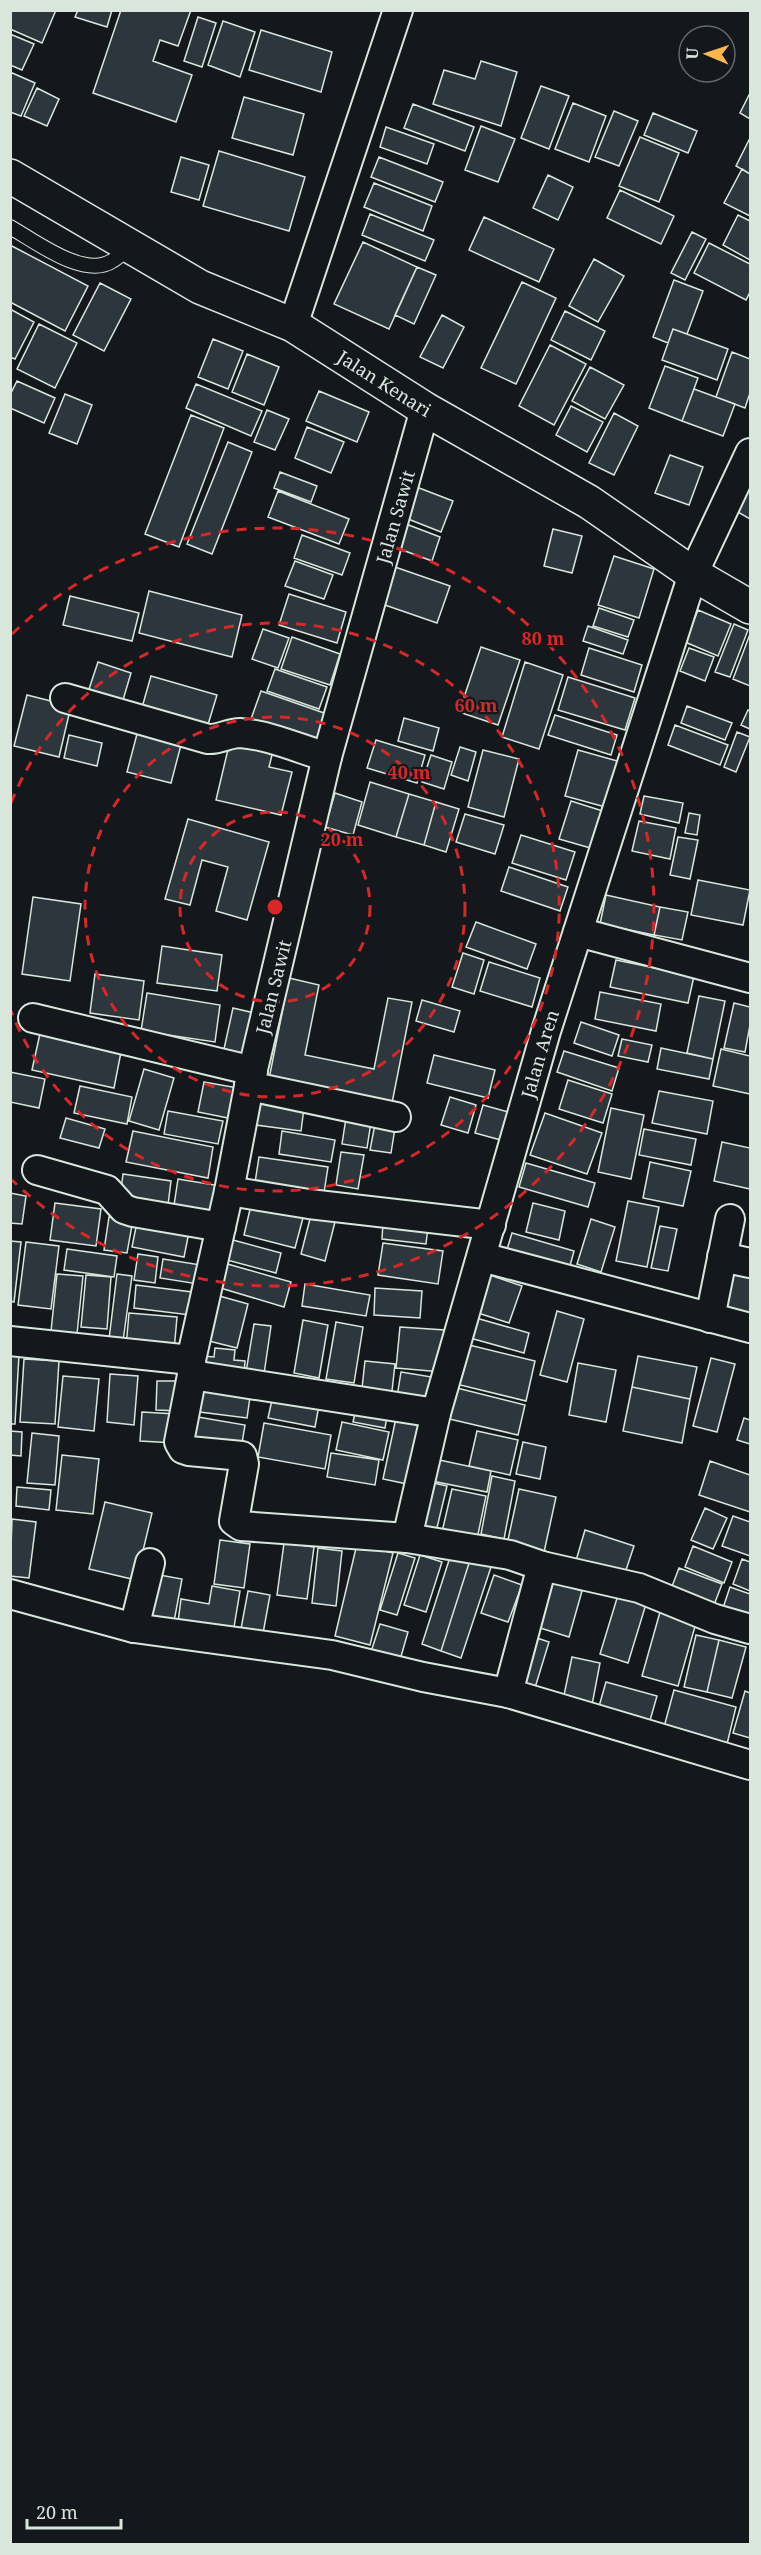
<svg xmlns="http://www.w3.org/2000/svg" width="761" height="2555" font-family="'Noto Serif',serif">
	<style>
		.building { fill: #2c363c; stroke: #d8e6dc; stroke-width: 1.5 }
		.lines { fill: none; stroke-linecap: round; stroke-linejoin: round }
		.service-casing { stroke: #d8e6dc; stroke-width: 16 }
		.minor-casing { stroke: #d8e6dc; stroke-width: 32 }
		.trunk-casing { stroke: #d8e6dc; stroke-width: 36 }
		.service { stroke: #14181c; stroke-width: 14 }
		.minor { stroke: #14181c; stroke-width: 28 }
		.trunk { stroke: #14181c; stroke-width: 33 }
		.ring { fill: none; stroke: #d62828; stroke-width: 3; stroke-dasharray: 10 8 }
		.labels { text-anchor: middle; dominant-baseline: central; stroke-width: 4.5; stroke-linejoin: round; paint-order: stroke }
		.street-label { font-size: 18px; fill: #d8e6dc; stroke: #14181c }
		.centre { fill: #d62828; stroke: #14181c; stroke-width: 3 }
		.ring-label { font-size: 18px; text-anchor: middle; font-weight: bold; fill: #d62828; stroke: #14181c; stroke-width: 4.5; stroke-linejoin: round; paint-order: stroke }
	</style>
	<rect width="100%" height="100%" fill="#14181c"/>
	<path class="building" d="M10,10H56L42,43L10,29Z
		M78,10H112L107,27L75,17Z
		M121,10H191L178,46L160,40L153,61L192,75L176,122L93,93Z
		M198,17L216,23L202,67L184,61Z
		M223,21L255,32L240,77L208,65Z
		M261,30L332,52L321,92L249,70Z
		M10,34L34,44L22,70L10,65Z
		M481,61L517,72L501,126L433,104L444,70L475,79Z
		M10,72L35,83L21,116L10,112Z
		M541,86L569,96L549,149L521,138Z
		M37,88L59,99L47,126L24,116Z
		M750,93V119L740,113Z
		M244,97L304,114L293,155L232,138Z
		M573,103L606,116L589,162L555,149Z
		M413,104L474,127L465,151L404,128Z
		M614,111L638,121L619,166L595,157Z
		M653,113L697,131L688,153L644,135Z
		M481,126L515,139L498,182L465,170Z
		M386,127L434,144L427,164L380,147Z
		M640,137L679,153L659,202L619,186Z
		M750,138V174L736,166Z
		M219,151L305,177L289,231L203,206Z
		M181,157L209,165L199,200L171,192Z
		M379,157L443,182L435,202L371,177Z
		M742,169L750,174V216L724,203Z
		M548,175L573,187L558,220L533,208Z
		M374,183L432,206L423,231L364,207Z
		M620,190L674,216L661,244L607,218Z
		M370,214L434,240L425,261L362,235Z
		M738,215L750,221V260L723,245Z
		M484,217L554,249L539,282L469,250Z
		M692,232L706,239L685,280L671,273Z
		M363,242L417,267L389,329L334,304Z
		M709,243L750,264V292L746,300L694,273Z
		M10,245L88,286L65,331L10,302Z
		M594,259L624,276L598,322L569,306Z
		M417,267L436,275L414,324L395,315Z
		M674,280L703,291L687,334L673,329L668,343L653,337Z
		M522,282L556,298L516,384L481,368Z
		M100,283L131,299L104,351L73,335Z
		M10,309L34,322L15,359L10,357Z
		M565,311L605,331L591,360L551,340Z
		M442,315L464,327L443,368L420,357Z
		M39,324L77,343L55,388L17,369Z
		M673,329L728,349L717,380L662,360Z
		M213,339L243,351L228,389L198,377Z
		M550,345L586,364L554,425L519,406Z
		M732,352L750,359V393L745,408L716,397Z
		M247,354L279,367L264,405L232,392Z
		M665,366L698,378L682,421L649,408Z
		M590,367L624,385L605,419L572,401Z
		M17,381L55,398L44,423L10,408V395Z
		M196,384L262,411L251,436L186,408Z
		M694,389L735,404L723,436L682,421Z
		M319,391L369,412L357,442L306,421Z
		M65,394L92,405L77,444L49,433Z
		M571,406L603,422L587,452L556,435Z
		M267,410L289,419L275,450L254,442Z
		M614,413L638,426L614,475L589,463Z
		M191,415L224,428L179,547L145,534Z
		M307,427L344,442L331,473L295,458Z
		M228,442L252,452L212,554L187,544Z
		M670,455L703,467L689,505L655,493Z
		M280,472L317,486L311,502L274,488Z
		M414,486L453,501L441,532L403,517Z
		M750,486V519L736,511Z
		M278,491L349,519L339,544L268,517Z
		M406,524L440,537L432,561L397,548Z
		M553,529L582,536L572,573L544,566Z
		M302,535L350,553L342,575L294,558Z
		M614,556L654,569L639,618L598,605Z
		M295,561L333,575L324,599L285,586Z
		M395,567L450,586L437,623L382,604Z
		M149,591L242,615L232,657L139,633Z
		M289,594L346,612L337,643L279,625Z
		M70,596L139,613L132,641L63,625Z
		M599,608L634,620L628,637L593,626Z
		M698,610L731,624L718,656L685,642Z
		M734,624L748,630L730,677L715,672Z
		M588,626L628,640L623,654L583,641Z
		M263,629L289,638L278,668L252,659Z
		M750,634V686L733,679Z
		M292,637L340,654L330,685L281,669Z
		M481,647L520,660L498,725L459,712Z
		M589,648L642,665L634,692L581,675Z
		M689,648L714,657L705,681L680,671Z
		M98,662L131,673L123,700L89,689Z
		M525,662L563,675L539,749L502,737Z
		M275,669L327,687L319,709L267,691Z
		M151,676L217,695L206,731L141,711Z
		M568,677L635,698L625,730L558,710Z
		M261,691L327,714L318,742L251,719Z
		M27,695L71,706L59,757L14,746Z
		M687,706L732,723L725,740L681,723Z
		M748,710L750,711V729L741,725Z
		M555,715L617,735L611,755L548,735Z
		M404,718L439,728L433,751L398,741Z
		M675,725L728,745L720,765L668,745Z
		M737,732L750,737L736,772L724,767Z
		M137,734L181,745L171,783L127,772Z
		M69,735L102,743L97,766L64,758Z
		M376,740L425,755L417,783L367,768Z
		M230,741L273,751L269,767L292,772L281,815L216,800Z
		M460,747L476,752L468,781L451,775Z
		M483,750L519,759L504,817L468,807Z
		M578,750L621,762L609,808L565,796Z
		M431,755L452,762L444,789L422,782Z
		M370,782L409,794L396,837L358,825Z
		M335,793L362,802L353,835L325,827Z
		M409,794L436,802L424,845L396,837Z
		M644,796L683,803L679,823L640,814Z
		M571,801L606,812L594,849L559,839Z
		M436,802L459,809L446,852L424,845Z
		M689,813L700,815L697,835L685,833Z
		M465,814L504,825L495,854L456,842Z
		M188,819L269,842L247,920L216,911L228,867L202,860L190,905L165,899Z
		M639,821L676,828L670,859L632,851Z
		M521,835L575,852L566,880L512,863Z
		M678,837L698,840L690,879L670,875Z
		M509,867L568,887L560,911L501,891Z
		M698,880L750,890L743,925L691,915Z
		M606,895L660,907L654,935L600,924Z
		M33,897L81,904L70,981L22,974Z
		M660,907L688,912L682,940L654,935Z
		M476,922L536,944L527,969L466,947Z
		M162,946L222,955L217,991L157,983Z
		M463,953L484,960L474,994L452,987Z
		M616,960L694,976L688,1003L610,987Z
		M489,962L540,978L532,1007L480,991Z
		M95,974L144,981L139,1020L90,1013Z
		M289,978L319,985L305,1055L374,1069L388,998L412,1002L392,1103L269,1079Z
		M600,992L661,1004L656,1031L595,1019Z
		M147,993L220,1005L215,1042L141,1031Z
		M699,996L725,1001L713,1059L687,1053Z
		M422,1000L460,1011L454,1032L416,1021Z
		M734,1003L750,1007V1025L745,1052L724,1048Z
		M233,1008L263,1015L253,1056L224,1049Z
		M581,1022L619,1035L612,1056L574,1043Z
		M41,1029L122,1047L114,1088L32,1070Z
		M622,1039L652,1045L648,1062L618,1056Z
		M661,1048L713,1059L709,1079L657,1069Z
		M721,1049L750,1056V1094L713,1086Z
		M564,1051L619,1068L612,1091L557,1072Z
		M434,1055L495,1070L488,1098L427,1083Z
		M144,1069L174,1078L159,1130L129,1121Z
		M10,1072L45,1079L39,1108L10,1102Z
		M568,1080L612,1094L603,1123L559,1109Z
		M204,1082L244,1089L238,1120L198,1112Z
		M80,1086L132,1097L127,1124L74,1113Z
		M659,1091L713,1101L707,1134L652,1123Z
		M450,1097L476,1105L468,1133L441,1125Z
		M259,1101L304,1108L301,1131L256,1125Z
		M483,1105L515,1114L508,1142L475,1133Z
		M611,1108L644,1115L631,1179L598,1172Z
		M168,1111L223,1121L218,1144L164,1134Z
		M545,1113L602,1133L587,1174L530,1155Z
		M66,1118L105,1129L99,1148L60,1138Z
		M346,1118L371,1122L367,1148L342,1144Z
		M375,1124L395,1128L391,1153L370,1150Z
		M644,1129L696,1139L691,1165L639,1155Z
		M133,1131L213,1147L208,1178L126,1162Z
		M282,1131L335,1140L331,1162L279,1154Z
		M722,1142L750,1148V1189L714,1181Z
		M341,1152L364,1155L358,1189L336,1185Z
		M259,1157L328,1167L323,1199L254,1189Z
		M650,1162L691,1171L683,1206L643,1198Z
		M526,1163L595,1183L588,1207L519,1187Z
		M123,1174L171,1181L168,1205L120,1198Z
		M178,1179L221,1186L217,1219L173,1212Z
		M10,1193L26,1196L22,1224L10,1223Z
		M252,1201L304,1214L295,1248L244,1235Z
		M628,1201L659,1207L647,1267L616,1261Z
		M55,1203L101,1209L96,1246L50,1240Z
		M533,1203L565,1211L559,1240L526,1232Z
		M312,1211L336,1218L325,1261L301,1254Z
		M109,1217L133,1220L127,1253L104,1250Z
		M591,1219L615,1227L601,1272L577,1264Z
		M137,1222L189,1232L184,1257L132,1247Z
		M383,1222L428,1227L426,1244L382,1239Z
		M660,1226L677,1229L668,1271L651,1268Z
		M512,1233L574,1251L568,1273L505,1256Z
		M233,1240L281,1253L276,1273L227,1260Z
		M10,1241L21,1242L14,1302L10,1301Z
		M26,1242L59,1246L51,1309L18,1305Z
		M383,1243L443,1251L438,1284L378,1275Z
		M67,1249L117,1256L114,1277L64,1270Z
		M138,1254L158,1257L155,1283L134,1280Z
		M163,1259L201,1265L198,1284L160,1278Z
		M728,1262L750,1268V1323L715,1315Z
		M224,1263L291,1282L284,1307L217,1287Z
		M57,1274L83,1276L77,1334L51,1331Z
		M117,1274L132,1276L123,1341L109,1339Z
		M487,1274L522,1286L509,1323L475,1312Z
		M86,1275L111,1277L107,1329L81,1327Z
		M305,1284L370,1295L366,1316L302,1306Z
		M136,1285L192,1292L190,1315L134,1308Z
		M375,1288L422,1291L420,1318L374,1315Z
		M216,1295L248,1304L237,1348L205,1340Z
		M557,1311L584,1319L567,1382L540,1375Z
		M129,1313L177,1317L174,1351L126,1347Z
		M476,1318L529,1333L524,1353L470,1338Z
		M303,1320L328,1325L319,1378L294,1373Z
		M336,1322L363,1327L354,1383L326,1379Z
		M254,1324L271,1326L264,1374L246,1372Z
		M400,1327L445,1330L442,1372L396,1368Z
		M461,1343L535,1361L526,1401L452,1383Z
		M215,1348L235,1350L234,1360L245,1361L244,1374L202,1369L203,1356L214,1357Z
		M10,1354L19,1355L15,1424H10Z
		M638,1356L697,1367L690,1399L632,1387Z
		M711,1358L735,1364L717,1432L693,1426Z
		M24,1359L59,1361L55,1424L20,1422Z
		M365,1361L395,1364L391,1400L361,1397Z
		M578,1363L616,1370L606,1422L569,1415Z
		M401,1372L438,1378L433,1408L396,1403Z
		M110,1374L138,1376L134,1425L107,1422Z
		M63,1376L99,1379L94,1431L58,1427Z
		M157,1381H182L181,1411L156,1410Z
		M196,1383L251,1390L247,1418L192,1411Z
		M453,1387L525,1405L518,1435L445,1418Z
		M632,1387L690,1399L682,1443L623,1431Z
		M274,1391L320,1400L315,1427L268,1418Z
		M357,1404L388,1410L385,1428L353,1422Z
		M142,1412L176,1414L175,1443L140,1441Z
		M192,1416L245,1425L241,1449L188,1441Z
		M396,1418L425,1424L412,1485L383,1479Z
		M744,1418L750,1420V1444L737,1440Z
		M342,1422L389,1432L383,1460L336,1450Z
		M264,1423L331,1435L325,1469L258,1457Z
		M10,1431L22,1432L21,1456L10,1455Z
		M477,1431L518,1440L510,1475L469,1466Z
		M32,1433L59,1436L55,1485L27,1483Z
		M523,1442L546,1447L540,1479L516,1474Z
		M331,1453L379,1460L375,1485L327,1477Z
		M62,1455L99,1459L93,1514L56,1510Z
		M430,1458L491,1471L487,1492L432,1481Z
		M710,1461L750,1475V1512L699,1495Z
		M492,1476L515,1481L504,1539L481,1534Z
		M424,1481L447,1486L435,1536L414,1531Z
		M17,1487L51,1490L49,1510L16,1506Z
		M452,1489L486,1496L477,1539L442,1532Z
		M519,1489L556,1497L543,1557L506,1549Z
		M105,1502L152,1513L136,1580L89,1569Z
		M705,1508L727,1518L713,1549L691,1540Z
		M733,1516L750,1522V1556L722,1546Z
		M12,1519L36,1522L29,1578L10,1576Z
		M585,1530L634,1546L623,1579L575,1564Z
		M220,1540L250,1544L244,1588L214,1584Z
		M284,1543L314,1547L307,1599L277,1595Z
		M357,1544L393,1553L370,1645L335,1636Z
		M693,1546L732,1562L724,1583L685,1567Z
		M318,1548L342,1551L336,1606L312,1603Z
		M452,1551L471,1557L441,1651L422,1644Z
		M398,1553L415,1558L397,1615L380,1610Z
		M420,1555L442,1562L426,1612L404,1605Z
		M471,1557L492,1564L461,1658L441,1651Z
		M742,1559L750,1562V1591L733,1584Z
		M679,1568L722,1584L714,1605L671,1589Z
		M154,1574L182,1579L173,1627L145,1623Z
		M494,1575L522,1585L508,1622L481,1613Z
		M550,1581L582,1591L569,1637L537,1627Z
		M212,1586L240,1591L232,1639L177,1630L181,1599L209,1604Z
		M730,1587L750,1594V1623L721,1614Z
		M248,1591L270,1595L262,1639L240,1634Z
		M618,1595L646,1604L628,1663L600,1654Z
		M660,1612L696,1623L678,1686L642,1676Z
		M380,1624L408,1632L398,1667L369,1658Z
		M696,1635L719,1640L707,1692L684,1687Z
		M531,1636L549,1642L534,1691L516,1686Z
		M719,1640L746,1647L732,1698L707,1692Z
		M572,1657L600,1663L592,1705L563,1700Z
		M606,1682L657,1696L649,1724L598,1710Z
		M674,1690L736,1707L727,1744L664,1727Z
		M745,1691L750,1693V1738L733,1733Z"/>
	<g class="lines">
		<defs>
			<path id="service" d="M10,227C35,241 84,279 112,261C119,257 125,251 130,246"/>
			<g id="minor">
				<path d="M293,325L398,10"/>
				<path d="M425,409L327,757L249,1086L229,1191L191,1360L192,1375L179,1442L183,1449L189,1451L242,1456L244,1464L234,1521L241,1526L407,1538L510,1555L542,1566L639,1588L715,1619L750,1629"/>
				<path d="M65,698L208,739C219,740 228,733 240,733C269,735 300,749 327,757"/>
				<path d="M578,932L750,978"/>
				<path d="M33,1018L253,1071"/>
				<path d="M249,1086L396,1117"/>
				<path d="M37,1170L107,1190L124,1209L133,1212L221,1227"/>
				<path d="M229,1191L309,1204L491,1225"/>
				<path d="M482,1257L750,1328"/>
				<path d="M722,1257L750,1263"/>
				<path d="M710,1318L730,1219"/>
				<path d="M10,1341L191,1360"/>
				<path d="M192,1375L436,1413"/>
				<path id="s1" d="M407,1538L436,1413L546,1031L693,574L750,453"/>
				<path d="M10,1594L134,1628L332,1655L423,1677L508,1693L750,1765"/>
				<path d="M134,1628L150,1563"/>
				<path d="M508,1693L542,1566"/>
			</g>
			<g id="trunk">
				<path id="s2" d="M10,176L200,287L293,325L425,409L589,502L693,574L750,607"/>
			</g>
		</defs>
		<use href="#service" class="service-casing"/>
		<use href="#minor" class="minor-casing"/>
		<use href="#trunk" class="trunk-casing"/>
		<use href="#service" class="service"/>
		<use href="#minor" class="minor"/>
		<use href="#trunk" class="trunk"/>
	</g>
	<g class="ring">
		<circle cx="275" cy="907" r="95"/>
		<circle cx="275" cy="907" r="190"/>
		<path d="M11 803A284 284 0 1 1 11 1011"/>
		<path d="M12 634A379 379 0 1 1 12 1180"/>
	</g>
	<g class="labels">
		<g class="street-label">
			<text stroke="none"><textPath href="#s2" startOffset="429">Jalan Kenari</textPath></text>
			<text transform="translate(395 517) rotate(-74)">Jalan Sawit</text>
			<text transform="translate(273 987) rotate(-76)">Jalan Sawit</text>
			<text stroke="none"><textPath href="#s1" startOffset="502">Jalan Aren</textPath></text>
		</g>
	</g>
	<circle cx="275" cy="907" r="9" class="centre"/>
	<g class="ring-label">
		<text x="543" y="645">80 m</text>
		<text x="476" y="712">60 m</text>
		<text x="409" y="779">40 m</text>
		<text x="342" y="846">20 m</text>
	</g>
	<rect width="761" height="2555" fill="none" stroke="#d8e6dc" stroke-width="24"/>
	<g transform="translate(707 54) rotate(272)"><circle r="28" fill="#14181c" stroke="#626a69" stroke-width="1.5"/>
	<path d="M0-4.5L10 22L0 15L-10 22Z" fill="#ffb74d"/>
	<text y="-9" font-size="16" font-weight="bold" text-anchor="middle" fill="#d8e6dc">U</text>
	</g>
	<path d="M27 2519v9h94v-9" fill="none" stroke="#d8e6dc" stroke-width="3"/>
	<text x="36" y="2519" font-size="18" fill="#d8e6dc" stroke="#14181c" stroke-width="4.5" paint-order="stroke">20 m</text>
</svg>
